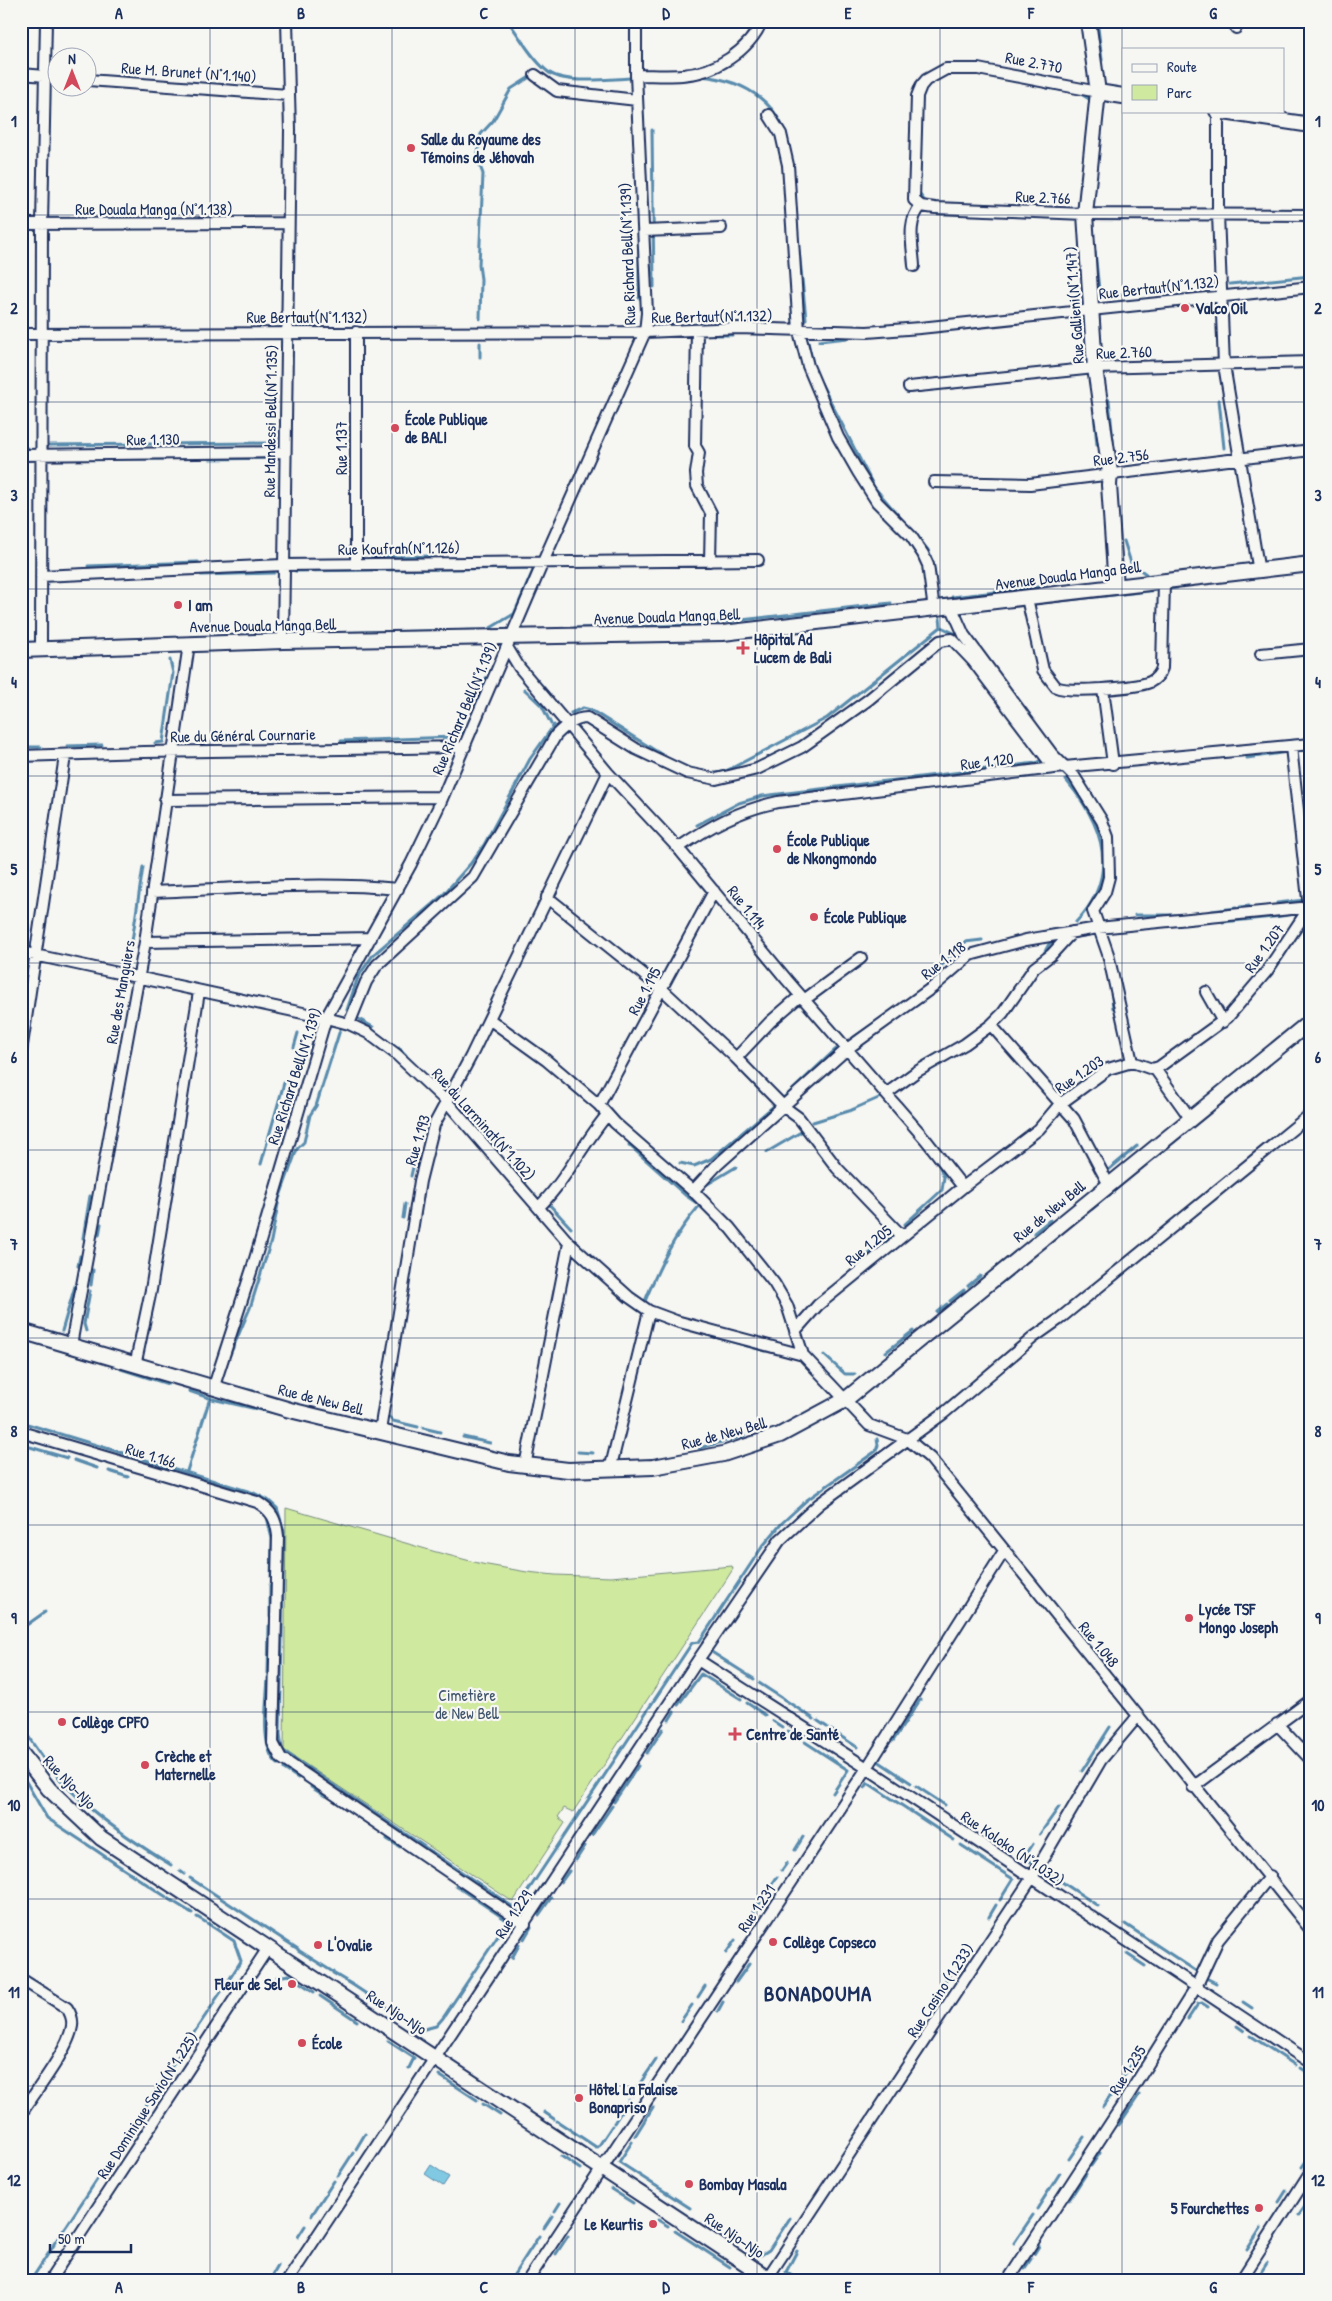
<svg xmlns="http://www.w3.org/2000/svg" width="1332" height="2301" font-family="'Patrick Hand',sans-serif">
	<style>
		.green { fill: #cfe99f; stroke: #758c7e }
		.water { fill: #81c9e2; stroke: #588bad }
		.lines { fill: none; stroke-linecap: round; stroke-linejoin: round }
		.stream { stroke: #588bad; stroke-width: 3 }
		.street-casing { stroke: #1b2f5e; stroke-width: 14 }
		.secondary-casing { stroke: #1b2f5e; stroke-width: 18 }
		.street { stroke: #f6f6f2; stroke-width: 10 }
		.secondary { stroke: #f6f6f2; stroke-width: 14 }
		.grid { fill: none; stroke: #1b2f5e; stroke-width: 1; stroke-opacity: 0.55 }
		.poi-dot { fill: #d1495b; stroke: #f6f6f2; stroke-width: 2 }
		.labels { text-anchor: middle; dominant-baseline: central; stroke-width: 4.5; stroke-linejoin: round; paint-order: stroke }
		.street-label { font-size: 16px; fill: #1b2f5e; stroke: #f6f6f2 }
		.poi-label { font-size: 16px; font-weight: bold; fill: #1b2f5e; stroke: #f6f6f2; text-anchor: start }
		.park-label { font-size: 16px; fill: #3f546b; stroke: #f6f6f2 }
		.district-label { font-size: 21px; font-weight: bold; letter-spacing: 1px; fill: #1b2f5e; stroke: #f6f6f2 }
		.neatline { fill: none; stroke: #1b2f5e; stroke-width: 2 }
		.grid-label { font-size: 16px; text-anchor: middle; font-weight: bold; fill: #1b2f5e }
	</style>
	<rect width="100%" height="100%" fill="#f6f6f2"/>
	<filter id="ink" filterUnits="userSpaceOnUse"><feTurbulence type="fractalNoise" baseFrequency=".02" numOctaves="2"/><feDisplacementMap in="SourceGraphic" scale="10" xChannelSelector="R" yChannelSelector="G"/><feConvolveMatrix kernelMatrix="1 2 1 2 8 2 1 2 1" color-interpolation-filters="sRGB"/></filter>
	<g filter="url(#ink)">
		<path class="green" d="M286,1508L436,1552L482,1564L527,1572L555,1575L611,1577L732,1566L733,1569L719,1591L573,1812L564,1808L558,1817L565,1823L513,1902L284,1750Z"/>
		<path class="water" d="M431,2165L449,2177L443,2186L425,2174Z"/>
		<g class="lines">
			<path class="stream" d="M508,21C520,37 531,58 547,71C563,85 610,79 631,78
				M1098,28L1102,60
				M700,76C746,80 784,104 790,154
				M1047,88L1061,90
				M1081,94L1089,99
				M652,130L654,287
				M920,195L927,204
				M975,205H990
				M639,246V298
				M799,250L806,319
				M1095,251L1099,291
				M1230,284L1311,276
				M1105,296L1127,294
				M480,319L481,279L479,265L483,174L477,158L481,134L493,121L511,89L533,75
				M714,335H732
				M819,341L848,338
				M808,342L814,368
				M480,343V357
				M821,383L874,487L928,550L934,568L937,593
				M1109,400L1114,452
				M1219,400L1224,448
				M1094,413L1097,445
				M49,445L273,443
				M21,449L28,448
				M113,459H164
				M210,459L274,458
				M1124,541L1131,563L1146,574
				M372,557L432,556
				M88,566L198,562
				M295,571L534,568L514,614L487,630L313,633
				M201,575L274,573
				M952,597L1047,586
				M1031,604L1177,588
				M940,618L941,627
				M941,627L954,633L963,641
				M574,628L697,625L891,603
				M524,689L542,706L551,724
				M571,713L583,708L591,710L667,758
				M341,741L454,737L466,730L486,678
				M155,743L163,742L173,673L170,660
				M67,746L102,745
				M21,747H41
				M1247,758L1302,750
				M709,774L723,772L732,768L827,718L941,627
				M1066,780C1103,824 1121,875 1076,922
				M697,825L739,803L762,796L1036,763L1044,758
				M1277,903L1305,900
				M1240,907L1249,906
				M1212,911L1236,908
				M1135,915H1182
				M1274,917L1303,913
				M1223,922L1273,917
				M131,948L143,867
				M1042,957L1049,944L1059,938
				M942,965L965,942L982,940
				M160,977L206,987
				M24,979L28,959
				M1111,988L1113,1008
				M229,992L289,1005
				M307,1009L318,1008
				M347,1010L358,977L373,955L443,895L471,863L484,845L530,759L554,725
				M355,1017L373,1027
				M854,1037L882,1018
				M294,1047L298,1033
				M399,1048L406,1055
				M813,1122L849,1111L881,1097
				M629,1145L685,1195L701,1206
				M767,1152L801,1132
				M680,1163L694,1166L711,1159L788,1094L836,1049
				M261,1164L284,1083
				M413,1166L415,1152
				M1106,1172L1137,1146
				M411,1176L413,1167
				M706,1185L736,1167
				M548,1203L571,1228
				M1092,1209L1121,1185
				M403,1218L405,1204
				M905,1224L942,1190L944,1177L938,1163
				M1034,1233L1050,1220
				M99,1235L101,1224
				M83,1238L90,1196
				M868,1255L896,1232
				M78,1266L80,1256
				M91,1285L93,1270
				M968,1286L980,1276
				M993,1289L1011,1275
				M950,1301L964,1290
				M643,1306C658,1269 673,1236 700,1205
				M937,1312L947,1304
				M62,1331L75,1286
				M86,1331L84,1324L90,1291
				M707,1335L723,1339
				M729,1341L766,1351
				M61,1350L91,1359
				M886,1352L913,1331
				M824,1355L845,1374H855
				M226,1364L250,1308L271,1241L279,1199L297,1149L304,1142L310,1115L316,1106L340,1030
				M121,1369L168,1384
				M240,1388L254,1391
				M189,1391L212,1399L288,1416
				M388,1416L393,1421L418,1427
				M24,1423L254,1493L268,1500L277,1508L284,1531L280,1734L282,1750L516,1909L692,1643L699,1642L762,1547L782,1523L807,1500L876,1451L878,1445L877,1439
				M423,1428L440,1432
				M463,1437L490,1443
				M30,1447L67,1458
				M699,1448L744,1436
				M578,1452L593,1453
				M74,1460L97,1468
				M109,1471L128,1477
				M187,1471L210,1398
				M669,1471L690,1467
				M583,1476L639,1474
				M175,1482L188,1486
				M267,1517L272,1539L271,1577
				M270,1617V1585
				M21,1629L45,1612
				M710,1651L754,1679
				M268,1673L269,1626
				M268,1678C267,1700 259,1750 278,1764
				M759,1683L814,1719
				M747,1703L765,1715
				M678,1705L701,1674L741,1699
				M669,1720L674,1712
				M773,1721L782,1727
				M818,1721L827,1727
				M21,1724C58,1791 108,1826 171,1865
				M831,1730L857,1747
				M788,1731L799,1737
				M893,1741L920,1700
				M805,1742L848,1770L833,1793
				M647,1753L663,1729
				M880,1758L878,1761L911,1783
				M284,1769L298,1778
				M1082,1771L1110,1727
				M21,1773L47,1818L97,1851
				M916,1786L945,1805
				M311,1787L325,1796
				M865,1788L868,1783L954,1840
				M614,1802L638,1766
				M1040,1834L1059,1807
				M592,1835L612,1806
				M992,1837L1011,1849
				M387,1839L400,1847
				M961,1845L1013,1879L1000,1900
				M795,1850L803,1837
				M97,1851L116,1864
				M1017,1853L1031,1862
				M1026,1855L1033,1844
				M576,1860L585,1846
				M116,1864L174,1902
				M1041,1868L1098,1906
				M782,1870L787,1863
				M180,1871L184,1874
				M190,1878L298,1949
				M561,1882L569,1871
				M770,1887L777,1877
				M174,1902L192,1913
				M753,1912L762,1900
				M539,1915L551,1898
				M197,1917L207,1923
				M989,1917L996,1905
				M207,1923L234,1941
				M1125,1924L1199,1973
				M524,1939L531,1927
				M298,1950L333,1972
				M726,1953L735,1940
				M1127,1954L1145,1966
				M512,1958L519,1945
				M956,1965L961,1957
				M333,1973L353,1985
				M277,1977L289,1975L314,1992
				M1208,1979L1216,1983
				M736,1982L749,1964
				M227,1983L241,1961L234,1941
				M944,1983L951,1972
				M353,1985L421,2030L436,2026L443,2018L508,1921L456,1886
				M320,1996L357,2021
				M698,1997L705,1986
				M214,2002L221,1992
				M1243,2002L1252,2008
				M718,2011L723,2002
				M1188,2019L1198,2004L1202,2003L1208,2007
				M681,2021L692,2005
				M1237,2026L1244,2031
				M197,2028L214,2003
				M1251,2036L1295,2065
				M388,2041L414,2058L409,2068
				M1300,2068L1311,2075
				M439,2075L477,2100
				M1124,2076L1140,2051
				M632,2095L656,2060
				M483,2104L500,2115
				M1103,2107L1120,2082
				M544,2112L554,2119
				M557,2121L596,2147
				M614,2123L629,2100
				M1119,2125L1139,2095
				M635,2136L653,2107
				M632,2142L619,2162L690,2208
				M598,2147L612,2126
				M356,2149L365,2134
				M561,2156L580,2169
				M112,2157L197,2028
				M1069,2159L1084,2137
				M1091,2166L1100,2153
				M1302,2167L1311,2154
				M338,2176L353,2153
				M611,2189L633,2203
				M1069,2200L1086,2174
				M1279,2202L1286,2191
				M1037,2209L1060,2173
				M555,2211L560,2203
				M312,2215L334,2181
				M1299,2215L1306,2205
				M658,2220L668,2226
				M67,2225L108,2163
				M544,2228L552,2216
				M675,2231L730,2267
				M298,2237L305,2226
				M1014,2243L1033,2215
				M53,2245L67,2225
				M747,2246L761,2255L769,2250L790,2218
				M1247,2250L1261,2228
				M797,2251L786,2272L798,2280
				M556,2254L568,2236
				M1034,2254L1039,2246
				M1025,2268L1031,2259
				M513,2276L539,2236
				M1258,2277L1267,2263
				M31,2280L54,2245
				M270,2280L278,2266
				M1017,2280L1019,2275"/>
			<defs>
				<path id="street" d="M1236,28L1237,21
					M21,74L58,77
					M535,75L557,91L637,100
					M636,75C651,75 667,76 682,75C715,73 749,51 762,21
					M88,80L288,95
					M1098,92L978,69H946L926,80L921,86L917,96L914,200L921,206L935,208L1085,214L1311,215
					M1218,111V214L1224,365L1259,572
					M769,115L781,134L788,165L799,331L808,366L838,437L858,472L877,502L911,536L923,554L928,565L934,610
					M21,224L288,223
					M644,231L721,228
					M914,266C913,246 906,222 921,206
					M697,330L695,446L699,453L696,473L697,486L711,513L710,561
					M356,332V564
					M21,334L645,332L738,328L867,332L920,328L1311,287
					M909,387L1095,368L1311,362
					M21,455L285,452
					M934,482L1030,484L1311,450
					M41,576L283,565L758,560
					M1027,598L1043,670L1056,687C1069,693 1136,688 1150,682C1156,679 1160,674 1162,668L1164,582
					M283,641L290,130L287,21
					M507,647L519,667L568,725L608,773L678,848L787,980L926,1140L963,1187
					M41,649L42,224L46,21
					M1261,654L1311,649
					M1103,689L1113,764
					M21,756L144,752L465,747
					M165,800L442,797
					M678,848C710,826 740,810 778,802L1054,768L1311,744
					M152,892C233,889 317,881 398,889
					M547,897L663,990L736,1058L784,1107L799,1118L837,1168L902,1236
					M145,942L371,938
					M21,952L326,1018L349,1024L368,1033L396,1054L447,1102L569,1243L629,1297L649,1311L676,1321L803,1355L869,1425L907,1439L930,1458L1311,1930
					M1206,992L1223,1022
					M804,1000L861,958
					M489,1019L546,1060L599,1105L615,1123L693,1191L730,1228L774,1283L787,1305L803,1355
					M349,1024L366,982L377,965L473,877L556,735C564,727 574,718 587,718L636,749L687,773L716,779L733,775L757,769L802,747L868,700L940,641L952,639L973,661L1054,768
					M991,1025L1074,1119L1109,1185
					M21,1052L65,756
					M736,1058L770,1022L800,996
					M1132,1062L1152,1069L1159,1067L1228,1017L1267,971L1309,908L1291,747
					M1155,1069L1190,1118
					M886,1094L916,1072L965,1044L991,1025L1003,1013L1034,968L1051,955L1072,932
					M599,1105L714,891
					M693,1191L716,1166L847,1049L933,987L970,955L1026,940L1098,928L1311,907
					M539,1207C566,1180 582,1145 607,1115
					M795,1331L818,1305L963,1187L1039,1129L1060,1104L1108,1069L1132,1062L1108,954L1093,911L1105,892L1109,877L1108,837L1102,821L1074,776L1052,754L964,635L952,608
					M71,1345L145,942L189,644
					M135,1366L151,1290L199,992
					M213,1389L252,1269L326,1018L411,864L438,808L543,562L645,332L647,313L636,75V21
					M380,1431L420,1181L434,1125L471,1056L608,773
					M21,1432L257,1502C272,1511 276,1519 278,1536L273,1743L281,1758L525,1924
					M525,1466L569,1243
					M610,1470L649,1311
					M698,1660L867,1768L1311,2063
					M1277,1724L1311,1760
					M1193,1787L1311,1700
					M21,1979L67,2008C71,2014 73,2019 72,2026C69,2049 35,2092 21,2114
					M50,2280L268,1948
					M288,2280L698,1660L780,1540L819,1504L944,1413L1034,1337L1058,1320L1311,1114
					M528,2280L867,1768L1004,1551
					M766,2280L1031,1879L1101,1760L1138,1716
					M1008,2280L1123,2104L1196,1987L1218,1940L1270,1876
					M1241,2280L1311,2171"/>
				<path id="secondary" d="M1088,21L1098,92L1085,214L1095,368L1110,472L1109,485L1116,587
					M1098,92L1123,96
					M1217,111L1311,125
					M21,650L283,641L723,633L1311,564
					M21,1331L290,1410L509,1463L568,1470L653,1467L723,1454L780,1435L845,1400L1311,1021
					M21,1753L49,1789L101,1838L771,2280"/>
			</defs>
			<use href="#street" class="street-casing"/>
			<use href="#secondary" class="secondary-casing"/>
			<use href="#street" class="street"/>
			<use href="#secondary" class="secondary"/>
		</g>
	</g>
	<path class="grid" d="M210,21V2280M392,21V2280M575,21V2280M757,21V2280M940,21V2280M1122,21V2280M21,215H1311M21,402H1311M21,589H1311M21,776H1311M21,963H1311M21,1150H1311M21,1338H1311M21,1525H1311M21,1712H1311M21,1899H1311M21,2086H1311"/>
	<g class="poi-dot">
		<circle cx="411" cy="148" r="5"/>
		<circle cx="1185" cy="308" r="5"/>
		<circle cx="395" cy="428" r="5"/>
		<circle cx="178" cy="605" r="5"/>
		<path d="M740.5 640.5h5v5h5v5h-5v5h-5v-5h-5v-5h5z"/>
		<circle cx="777" cy="849" r="5"/>
		<circle cx="814" cy="917" r="5"/>
		<circle cx="1189" cy="1618" r="5"/>
		<circle cx="62" cy="1722" r="5"/>
		<path d="M732.5 1726.5h5v5h5v5h-5v5h-5v-5h-5v-5h5z"/>
		<circle cx="145" cy="1765" r="5"/>
		<circle cx="773" cy="1942" r="5"/>
		<circle cx="318" cy="1945" r="5"/>
		<circle cx="292" cy="1984" r="5"/>
		<circle cx="302" cy="2043" r="5"/>
		<circle cx="579" cy="2098" r="5"/>
		<circle cx="689" cy="2184" r="5"/>
		<circle cx="1259" cy="2208" r="5"/>
		<circle cx="653" cy="2224" r="5"/>
	</g>
	<g class="labels">
		<g class="street-label">
			<text transform="translate(1034 62) rotate(11)">Rue 2.770</text>
			<text transform="translate(189 72) rotate(4)">Rue M. Brunet (N°1.140)</text>
			<text transform="translate(1043 197) rotate(2)">Rue 2.766</text>
			<text x="154" y="209">Rue Douala Manga (N°1.138)</text>
			<text transform="translate(627 254) rotate(-92)">Rue Richard Bell(N°1.139)</text>
			<text transform="translate(1159 287) rotate(-6)">Rue Bertaut(N°1.132)</text>
			<text transform="translate(1074 305) rotate(-94)">Rue Gallieni(N°1.147)</text>
			<text transform="translate(712 316) rotate(-1)">Rue Bertaut(N°1.132)</text>
			<text x="307" y="317">Rue Bertaut(N°1.132)</text>
			<text transform="translate(1124 352) rotate(-2)">Rue 2.760</text>
			<text transform="translate(270 421) rotate(-89)">Rue Mandessi Bell(N°1.135)</text>
			<text transform="translate(153 439) rotate(-1)">Rue 1.130</text>
			<text transform="translate(341 448) rotate(-90)">Rue 1.137</text>
			<text transform="translate(1121 457) rotate(-7)">Rue 2.756</text>
			<text transform="translate(399 548) rotate(-1)">Rue Koufrah(N°1.126)</text>
			<text transform="translate(1068 575) rotate(-7)">Avenue Douala Manga Bell</text>
			<text transform="translate(667 616) rotate(-2)">Avenue Douala Manga Bell</text>
			<text transform="translate(263 625) rotate(-1)">Avenue Douala Manga Bell</text>
			<text transform="translate(464 708) rotate(-67)">Rue Richard Bell(N°1.139)</text>
			<text transform="translate(243 735) rotate(-1)">Rue du Général Cournarie</text>
			<text transform="translate(987 761) rotate(-7)">Rue 1.120</text>
			<text transform="translate(747 907) rotate(51)">Rue 1.114</text>
			<text transform="translate(1264 948) rotate(-54)">Rue 1.207</text>
			<text transform="translate(943 960) rotate(-38)">Rue 1.118</text>
			<text transform="translate(644 991) rotate(-62)">Rue 1.195</text>
			<text transform="translate(120 992) rotate(-80)">Rue des Manguiers</text>
			<text transform="translate(1079 1074) rotate(-34)">Rue 1.203</text>
			<text transform="translate(294 1076) rotate(-72)">Rue Richard Bell(N°1.139)</text>
			<text transform="translate(484 1124) rotate(48)">Rue du Larminat(N°1.102)</text>
			<text transform="translate(417 1140) rotate(-73)">Rue 1.193</text>
			<text transform="translate(1049 1211) rotate(-39)">Rue de New Bell</text>
			<text transform="translate(868 1245) rotate(-39)">Rue 1.205</text>
			<text transform="translate(321 1399) rotate(14)">Rue de New Bell</text>
			<text transform="translate(724 1433) rotate(-15)">Rue de New Bell</text>
			<text transform="translate(151 1455) rotate(17)">Rue 1.166</text>
			<text transform="translate(1099 1644) rotate(51)">Rue 1.048</text>
			<text transform="translate(70 1782) rotate(46)">Rue Njo-Njo</text>
			<text transform="translate(1013 1848) rotate(34)">Rue Koloko (N°1.032)</text>
			<text transform="translate(756 1908) rotate(-56)">Rue 1.231</text>
			<text transform="translate(513 1914) rotate(-57)">Rue 1.229</text>
			<text transform="translate(940 1990) rotate(-57)">Rue Casino (1.233)</text>
			<text transform="translate(397 2012) rotate(33)">Rue Njo-Njo</text>
			<text transform="translate(1127 2070) rotate(-58)">Rue 1.235</text>
			<text transform="translate(147 2105) rotate(-57)">Rue Dominique Savio(N°1.225)</text>
			<text transform="translate(735 2235) rotate(34)">Rue Njo-Njo</text>
		</g>
		<g class="poi-label">
			<text x="421" y="139">Salle du Royaume des<tspan x="421" dy="18">Témoins de Jéhovah</tspan></text>
			<text x="1195" y="308">Valco Oil</text>
			<text x="405" y="419">École Publique<tspan x="405" dy="18">de BALI</tspan></text>
			<text x="188" y="605">I am</text>
			<text x="754" y="639">Hôpital Ad<tspan x="754" dy="18">Lucem de Bali</tspan></text>
			<text x="787" y="840">École Publique<tspan x="787" dy="18">de Nkongmondo</tspan></text>
			<text x="824" y="917">École Publique</text>
			<text x="1199" y="1609">Lycée TSF<tspan x="1199" dy="18">Mongo Joseph</tspan></text>
			<text x="72" y="1722">Collège CPFO</text>
			<text x="746" y="1734">Centre de Santé</text>
			<text x="155" y="1756">Crèche et<tspan x="155" dy="18">Maternelle</tspan></text>
			<text x="783" y="1942">Collège Copseco</text>
			<text x="328" y="1945">L'Ovalie</text>
			<text x="282" y="1984" text-anchor="end">Fleur de Sel</text>
			<text x="312" y="2043">École</text>
			<text x="589" y="2089">Hôtel La Falaise<tspan x="589" dy="18">Bonapriso</tspan></text>
			<text x="699" y="2184">Bombay Masala</text>
			<text x="1249" y="2208" text-anchor="end">5 Fourchettes</text>
			<text x="643" y="2224" text-anchor="end">Le Keurtis</text>
		</g>
		<g class="park-label">
			<text x="467" y="1695">Cimetière<tspan x="467" dy="18">de New Bell</tspan></text>
		</g>
		<g class="district-label">
			<text x="818" y="1993">BONADOUMA</text>
		</g>
	</g>
	<rect width="1332" height="2301" fill="none" stroke="#f6f6f2" stroke-width="55"/>
	<rect x="1122" y="48" width="162" height="65" fill="#f6f6f2" stroke="#9ea6b7"/>
	<rect x="1132" y="64" width="25" height="8" fill="#f6f6f2" stroke="#9ea6b7"/>
	<text x="1167" y="72" font-size="15" fill="#1b2f5e">Route</text>
	<rect x="1132" y="85" width="25" height="15" fill="#cfe99f" stroke="#9ea6b7"/>
	<text x="1167" y="98" font-size="15" fill="#1b2f5e">Parc</text>
	<g transform="translate(72 72)"><circle r="24" fill="#f6f6f2" stroke="#9ea6b7"/>
	<path d="M0-4L9 19L0 12L-9 19Z" fill="#d1495b"/>
	<text y="-8" font-size="14" font-weight="bold" text-anchor="middle" fill="#1b2f5e">N</text>
	</g>
	<path d="M50 2244v8h81v-8" fill="none" stroke="#1b2f5e" stroke-width="2.5"/>
	<text x="58" y="2244" font-size="15" fill="#1b2f5e" stroke="#f6f6f2" stroke-width="4" paint-order="stroke">50 m</text>
	<rect x="28" y="28" width="1276" height="2246" class="neatline"/>
	<g class="grid-label">
		<text x="119" y="19">A</text>
		<text x="301" y="19">B</text>
		<text x="484" y="19">C</text>
		<text x="666" y="19">D</text>
		<text x="848" y="19">E</text>
		<text x="1031" y="19">F</text>
		<text x="1213" y="19">G</text>
		<text x="14" y="127">1</text>
		<text x="1318" y="127">1</text>
		<text x="14" y="314">2</text>
		<text x="1318" y="314">2</text>
		<text x="14" y="501">3</text>
		<text x="1318" y="501">3</text>
		<text x="14" y="688">4</text>
		<text x="1318" y="688">4</text>
		<text x="14" y="875">5</text>
		<text x="1318" y="875">5</text>
		<text x="14" y="1063">6</text>
		<text x="1318" y="1063">6</text>
		<text x="14" y="1250">7</text>
		<text x="1318" y="1250">7</text>
		<text x="14" y="1437">8</text>
		<text x="1318" y="1437">8</text>
		<text x="14" y="1624">9</text>
		<text x="1318" y="1624">9</text>
		<text x="14" y="1811">10</text>
		<text x="1318" y="1811">10</text>
		<text x="14" y="1998">11</text>
		<text x="1318" y="1998">11</text>
		<text x="14" y="2186">12</text>
		<text x="1318" y="2186">12</text>
		<text x="119" y="2293">A</text>
		<text x="301" y="2293">B</text>
		<text x="484" y="2293">C</text>
		<text x="666" y="2293">D</text>
		<text x="848" y="2293">E</text>
		<text x="1031" y="2293">F</text>
		<text x="1213" y="2293">G</text>
	</g>
</svg>
